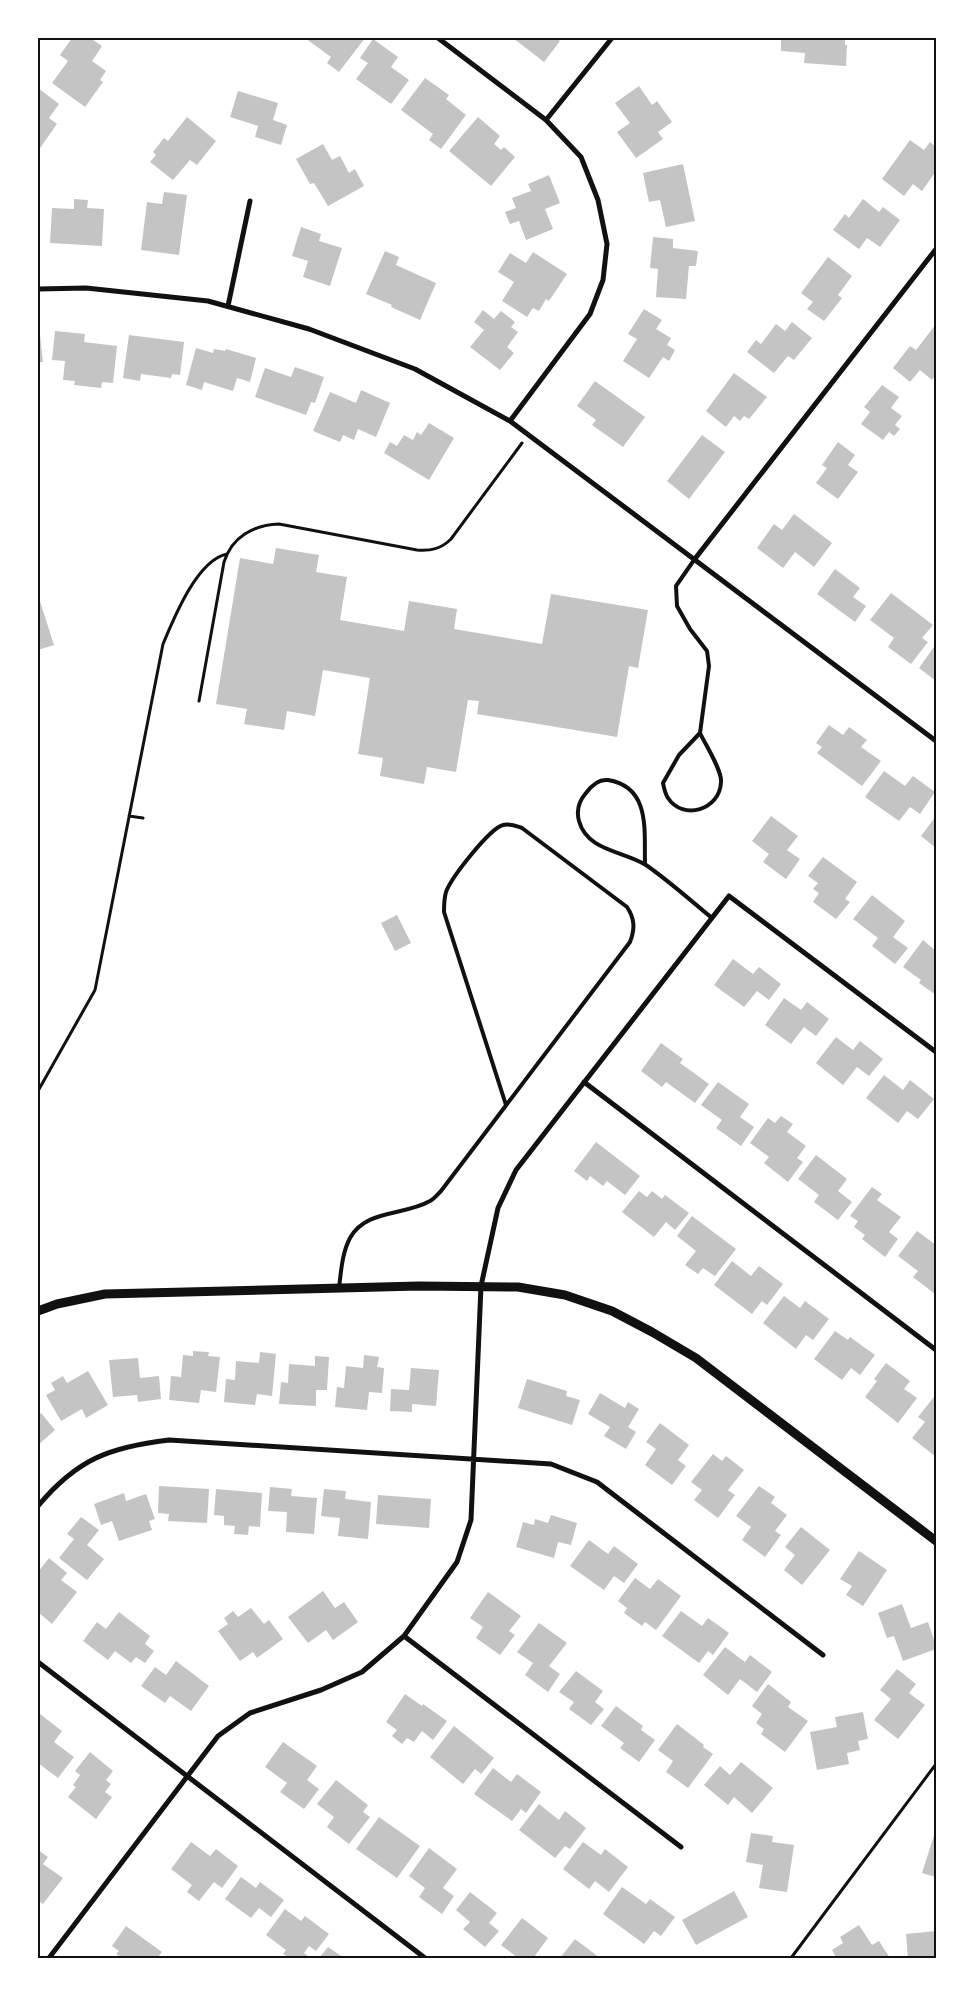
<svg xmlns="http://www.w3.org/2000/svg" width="974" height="1996" font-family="'Exo 2',sans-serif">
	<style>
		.building { fill: #c4c4c4 }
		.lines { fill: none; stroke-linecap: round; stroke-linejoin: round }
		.path { stroke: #111; stroke-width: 3 }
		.service { stroke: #111; stroke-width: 4 }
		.minor { stroke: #111; stroke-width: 5 }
		.tertiary { stroke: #111; stroke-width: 9 }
		.neatline { fill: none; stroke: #111; stroke-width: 2 }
	</style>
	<rect width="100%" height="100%" fill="#fff"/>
	<path class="building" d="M72,38H90L102,46L92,61L106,71L100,80L103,82L85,107L52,83L68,61L60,55Z
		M305,38H365L339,72L327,63L331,57Z
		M513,38H555L560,41L544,62Z
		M781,38H845V45H847L846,66L804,63L805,53L781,51Z
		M373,39L398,57L391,67L409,80L391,104L356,79L368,63L360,58Z
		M425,78L449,95L446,99L466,115L441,149L429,140L433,134L401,110Z
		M639,86L652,105L657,101L672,122L658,132L663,139L636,158L617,132L630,123L615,103Z
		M38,88L59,104L49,118L57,124L38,151Z
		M238,91L278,103L273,120L287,125L281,145L255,137L258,126L230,117Z
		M187,117L216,141L197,165L190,160L173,180L150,162L156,155L153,152L164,138L168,141Z
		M478,117L500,136L494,144L501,150L504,147L515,157L491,186L449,151Z
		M910,140L924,150L930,142L936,147V171L922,191L913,184L904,196L882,179Z
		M323,144L332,160L340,156L349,173L355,169L364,186L328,206L314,183L310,184L296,159Z
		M683,164L695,221L666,227L660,200L649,202L643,173Z
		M549,175L560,203L545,209L553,229L526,240L519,221L510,224L505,212L516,208L512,198L531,191L528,184Z
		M164,192L187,195L179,255L141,250L147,202L162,204Z
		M74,199L88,200L87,208L104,209L102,246L50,243L52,208L74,209Z
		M863,199L879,212L883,207L900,220L880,247L867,238L859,249L833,230L845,214L849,218Z
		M301,227L321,234L319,241L342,248L330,286L303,277L308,261L292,256Z
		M653,237L673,239V248L698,251L696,266H689L686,299L656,297L658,269L650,268Z
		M385,251L399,257L396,265L436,283L420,320L391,307L392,305L366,294Z
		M533,252L567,274L549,301L546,299L539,311L533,308L527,317L502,301L514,282L498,272L510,253L526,263Z
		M828,257L852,276L838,295L842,298L824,321L807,309L813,302L801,293Z
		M644,309L662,320L656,329L671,338L667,345L675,350L669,361L663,357L649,378L623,361L637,339L628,334Z
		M483,310L494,319L501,311L515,322L511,327L518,332L507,347L514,353L500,370L470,347L484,330L474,322Z
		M792,322L812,338L794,360L788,356L774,373L747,352L756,340L761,344L776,324L785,331Z
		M936,324V374L932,380L920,370L910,382L893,368L910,346L916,350Z
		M55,331L85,334L84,342L117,346L113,383L102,382L101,388L74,385L75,381L63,380L65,361L52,360Z
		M38,335H40L43,362H38Z
		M129,335L184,342L180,375L172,374L171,378L141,374L140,381L123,378Z
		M196,348L213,353L214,349L225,351L226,349L256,358L250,382L237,378L233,391L204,382L202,390L186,385Z
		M295,367L324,377L315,403L311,402L306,415L255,397L265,368L291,377Z
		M734,373L767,397L749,419L744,416L740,421L734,416L726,427L706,411Z
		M595,381L645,417L623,447L592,425L596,420L577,406Z
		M882,385L899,397L891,408L902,416L895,425L900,429L894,436L889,432L883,440L861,424L870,412L864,407Z
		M361,390L390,403L376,437L358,429L354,440L343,435L340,442L313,431L330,392L356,403Z
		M429,423L454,438L429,480L384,453L390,442L397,446L404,435L413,440L417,432L421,435Z
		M702,435L725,452L689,499L667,481Z
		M838,442L855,455L848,465L858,472L838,499L816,483L827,468L822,465Z
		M794,514L832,543L814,567L795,552L783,568L757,548L774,524L782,530Z
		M276,548L319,555L316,572L347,577L340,620L404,631L409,601L457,609L454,629L542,644L551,594L648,610L638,668L629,666L617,737L477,714L479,701L468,700L456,772L427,767L424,784L380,776L383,758L358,754L370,678L323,670L315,716L287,711L284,730L244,724L247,709L216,704L240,558L273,564Z
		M835,569L860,588L853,597L866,606L855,622L817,594Z
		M891,593L933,625L922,638L928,642L911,664L888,647L894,638L870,620Z
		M38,595L54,645L38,650Z
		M936,644V681L919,668Z
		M829,725L843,735L849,727L867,740L861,747L881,761L862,786L817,753L822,747L816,743Z
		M884,771L905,786L913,776L935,792L920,814L910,807L899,821L865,797Z
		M771,816L798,836L787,850L800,859L786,879L763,862L769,854L752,841Z
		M936,816V848L921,836Z
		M823,857L857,882L845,899L850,902L836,919L813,902L819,893L813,889L818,883L808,876Z
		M872,895L905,921L893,937L908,948L895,964L872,946L878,938L853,919Z
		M397,915L411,943L395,951L381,923Z
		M923,940L936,951V995L919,983L921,980L903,967Z
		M733,959L753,974L759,967L781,984L769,1000L757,991L744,1007L714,985Z
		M784,998L801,1010L807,1002L829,1019L816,1036L804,1027L791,1044L765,1025Z
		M836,1037L853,1050L860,1041L883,1059L869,1076L857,1067L843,1085L816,1063Z
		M661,1043L683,1059L680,1063L709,1084L695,1103L666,1082L662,1087L641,1071Z
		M884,1075L903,1090L910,1080L934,1099L918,1119L907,1111L898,1123L866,1098Z
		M718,1082L749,1104L740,1117L754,1127L741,1146L716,1128L722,1120L701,1105Z
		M781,1116L793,1124L787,1132L806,1146L797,1158L803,1162L788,1182L764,1163L769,1157L750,1143L768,1118L775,1123Z
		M596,1142L640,1176L625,1195L607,1181L603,1186L590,1176L587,1181L574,1171Z
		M816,1155L847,1179L838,1191L852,1202L838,1220L814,1202L819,1195L798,1179Z
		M872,1187L882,1194L877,1200L901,1217L889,1232L898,1239L885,1257L862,1239L865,1235L854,1227L858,1221L850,1216Z
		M639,1191L647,1197L652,1191L662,1199L665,1195L689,1213L675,1230L666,1222L654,1237L622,1212Z
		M692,1216L736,1249L715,1276L703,1268L698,1274L685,1265L696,1251L677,1236Z
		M917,1231L936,1245L935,1294L913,1277L918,1271L898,1256Z
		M732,1261L751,1276L759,1266L783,1284L767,1305L762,1301L752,1314L714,1285Z
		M784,1296L800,1308L805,1301L829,1319L813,1340L806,1335L796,1349L763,1323Z
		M835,1331L848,1340L850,1337L875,1355L860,1375L851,1368L842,1380L814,1359Z
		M193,1351L209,1352L208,1356L220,1357L216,1392L201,1390L199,1403L169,1400L171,1376L181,1377L183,1355L193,1356Z
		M260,1352L276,1354L272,1396L257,1394L255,1405L224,1402L226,1379L235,1380L236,1361L259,1363Z
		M364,1355L379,1357L377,1367L384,1368L382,1393L369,1392L367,1410L335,1407L337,1387L344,1388L346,1366L363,1368Z
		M315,1356L329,1357L327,1390H316V1406L279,1404L281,1382L288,1383L289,1364L315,1366Z
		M138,1358L140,1378L159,1376L161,1399L138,1402L137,1395L113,1397L109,1360Z
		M886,1363L910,1381L904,1389L917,1398L898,1423L865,1397L877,1381L874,1379Z
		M411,1368L439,1370L436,1406L412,1404V1412L390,1411L391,1389L409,1390Z
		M88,1371L108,1405L86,1418L82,1409L61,1421L46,1395L55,1390L51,1383L63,1376L67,1383Z
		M527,1379L567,1391L566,1396L580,1400L572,1425L518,1408Z
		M600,1393L625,1408L628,1402L639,1409L628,1427L636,1432L626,1449L604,1436L610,1427L588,1414Z
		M934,1397L936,1399V1457L912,1438L925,1422L918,1417Z
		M41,1413L55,1430L38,1445V1416Z
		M660,1423L689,1445L678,1460L686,1466L672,1485L645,1465L656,1449L646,1442Z
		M713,1454L722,1461L726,1456L744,1470L728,1490L735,1495L718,1518L694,1500L702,1490L691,1482Z
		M159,1486L209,1489L207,1523L168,1521L169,1514L158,1513Z
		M759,1486L775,1497L771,1503L787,1515L775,1531L781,1535L765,1557L742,1540L751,1527L736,1516Z
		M270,1487L292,1489L291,1496L317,1498L314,1534L286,1532L287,1512L268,1511Z
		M216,1489L262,1493L260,1527L249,1526L248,1535L234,1534L235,1526L224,1525V1516L214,1515Z
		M324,1489L346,1491L345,1499L371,1502L368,1539L338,1536L340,1518L321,1516Z
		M124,1493L126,1501L146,1494L155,1519L149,1521L152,1530L119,1541L112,1521L101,1525L94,1504Z
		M378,1495L431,1499L429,1528L376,1524Z
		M551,1515L577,1523L571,1545L558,1542L554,1558L516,1547L523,1522L534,1525L535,1519L548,1523Z
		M81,1517L99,1530L87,1545L104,1559L87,1580L59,1558L74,1539L67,1534Z
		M801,1527L830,1550L802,1585L784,1570L795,1555L785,1547Z
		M589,1540L608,1554L614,1546L638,1564L624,1583L614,1576L604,1590L570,1566Z
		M859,1551L887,1570L863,1606L846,1595L852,1586L840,1579Z
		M49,1558L67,1573L61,1580L77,1592L52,1624L38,1612V1572Z
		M635,1578L650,1589L658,1579L681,1596L656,1630L645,1622L642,1626L624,1613L627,1608L618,1601Z
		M323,1591L335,1608L344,1602L358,1622L333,1640L326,1630L308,1643L288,1617Z
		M488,1592L521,1616L509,1631L515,1635L500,1655L476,1638L483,1627L470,1618Z
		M902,1604L911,1628L928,1622L936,1646V1649L903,1661L894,1636L887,1638L878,1613Z
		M251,1608L264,1624L269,1620L283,1639L257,1658L253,1652L240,1661L218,1631L228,1624L224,1618L233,1611L238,1617Z
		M681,1611L702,1626L708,1618L729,1633L713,1655L708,1651L699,1663L662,1636Z
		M119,1612L150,1636L145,1644L154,1651L145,1663L136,1657L131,1663L115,1651L108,1660L83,1641L97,1622L106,1629Z
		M539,1623L567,1643L549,1666L560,1674L548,1692L525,1675L533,1663L517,1652Z
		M725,1647L745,1662L750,1655L772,1672L757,1692L740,1679L728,1695L703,1675Z
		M176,1661L209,1686L191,1711L170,1696L165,1703L141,1686L155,1667L166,1675Z
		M897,1669L916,1684L909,1693L925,1705L898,1739L874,1720L891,1699L880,1690Z
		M576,1671L603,1691L595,1702L604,1709L591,1725L569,1709L574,1702L559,1692Z
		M768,1684L791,1702L788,1707L808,1721L785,1752L761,1734L764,1729L756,1723L762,1714L752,1706Z
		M405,1694L422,1706L423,1704L447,1721L433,1740L422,1731L414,1742L407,1738L402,1744L392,1736L397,1730L386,1722Z
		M616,1706L643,1726L641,1730L655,1740L639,1762L620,1748L624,1743L601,1726Z
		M863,1712L868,1739L858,1741L860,1750L847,1753L849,1764L817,1770L810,1732L837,1727L835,1717Z
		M40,1714L62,1731L54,1742L74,1757L58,1778L38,1763V1718Z
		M677,1724L704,1745L703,1747L713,1754L688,1788L666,1772L673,1761L658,1750Z
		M454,1726L494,1758L481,1774L475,1769L463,1784L430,1757Z
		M283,1742L317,1766L307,1780L319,1789L304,1809L280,1792L287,1783L265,1767Z
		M90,1752L113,1771L106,1780L111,1784L105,1792L112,1797L96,1819L68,1797L76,1787L73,1785L80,1775L75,1771Z
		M741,1762L773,1788L752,1813L734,1797L728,1805L704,1785L720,1766L730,1775Z
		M493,1768L511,1782L517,1774L541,1792L526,1813L521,1809L512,1821L474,1794Z
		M336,1780L368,1805L363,1812L370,1817L349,1844L327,1827L334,1817L317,1804Z
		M539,1804L559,1820L565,1811L586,1828L570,1849L565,1846L555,1858L519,1830Z
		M379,1817L420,1846L397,1878L356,1849Z
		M936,1829V1877L922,1873Z
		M751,1833L773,1836L772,1842L794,1845L787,1892L759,1888L763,1865L746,1862Z
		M191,1842L210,1856L216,1849L238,1866L222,1888L214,1882L199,1901L187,1892L192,1885L171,1869Z
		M583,1842L601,1855L605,1849L628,1867L609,1892L595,1881L589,1889L563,1869Z
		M429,1848L457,1869L443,1888L454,1896L442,1914L419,1897L425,1888L409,1876Z
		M38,1850L48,1857L43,1864L63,1878L43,1904L38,1900Z
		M241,1877L256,1888L260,1882L284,1900L271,1917L259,1908L251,1918L225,1899Z
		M622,1887L646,1904L650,1899L675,1917L661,1936L654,1931L644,1944L603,1914Z
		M734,1891L748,1917L696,1945L682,1920Z
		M470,1892L497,1913L489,1923L499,1931L485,1947L463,1929L470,1922L456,1910Z
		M285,1909L301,1921L305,1916L329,1934L316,1951L309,1946L304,1953L309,1957L308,1958H290L283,1954L286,1950L266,1935Z
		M522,1918L548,1938L534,1957L536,1958H518L501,1945Z
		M859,1925L872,1945L879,1941L890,1958H834L836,1957L832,1950L843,1943L840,1937Z
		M126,1926L162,1952L157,1958H122L116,1954L119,1951L112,1946Z
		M936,1931V1958H908L906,1934Z
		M575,1939L600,1958H560Z
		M328,1947L344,1958H319Z"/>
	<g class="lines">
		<path class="path" d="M199,701L224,562C232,537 253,525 279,524L417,550C431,551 441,549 451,539L522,443
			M129,816L143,818
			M38,1091L95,990L163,644C174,618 197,560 227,554
			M791,1958L936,1764"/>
		<path class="service" d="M694,560L676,586L677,606L690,629L707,651L709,666L700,733L679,755L663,783C664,788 665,794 668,798C683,821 720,810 721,782C722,770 705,744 700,733
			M645,864C644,831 651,787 608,780C599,779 591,786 586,793C579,801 576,810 579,821C587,851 624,851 646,865C669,881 690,900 712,918
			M339,1288C341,1272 342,1253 350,1238C366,1209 404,1216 430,1201C434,1199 438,1194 441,1191L630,942C635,929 635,919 627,907L522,828C516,826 509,823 503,825C489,829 451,878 446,892C444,899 444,905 444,912L506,1105"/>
		<path class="minor" d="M438,38L546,120L581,157L598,200L607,244L603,280L590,314L510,421
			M546,120L612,38
			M38,289L86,288L208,301L309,329L415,369L510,421L936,741
			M228,306L250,201
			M694,560L936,249
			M584,1082L936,1350
			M38,1506C77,1459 110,1447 169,1440L551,1464L597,1482L823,1655
			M404,1636L681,1847
			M38,1662L425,1958
			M49,1958L218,1736L250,1713L321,1690L362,1672L404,1636L457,1562L471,1520L481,1286L498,1208L516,1170L729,896L936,1052"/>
		<path class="tertiary" d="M38,1311L57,1304L105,1294L419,1286L518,1287L565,1295L612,1311L652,1332L696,1358L936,1541"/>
	</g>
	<rect width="974" height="1996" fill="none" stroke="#ffffff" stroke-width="78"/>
	<rect x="39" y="39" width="896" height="1918" class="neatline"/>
</svg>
